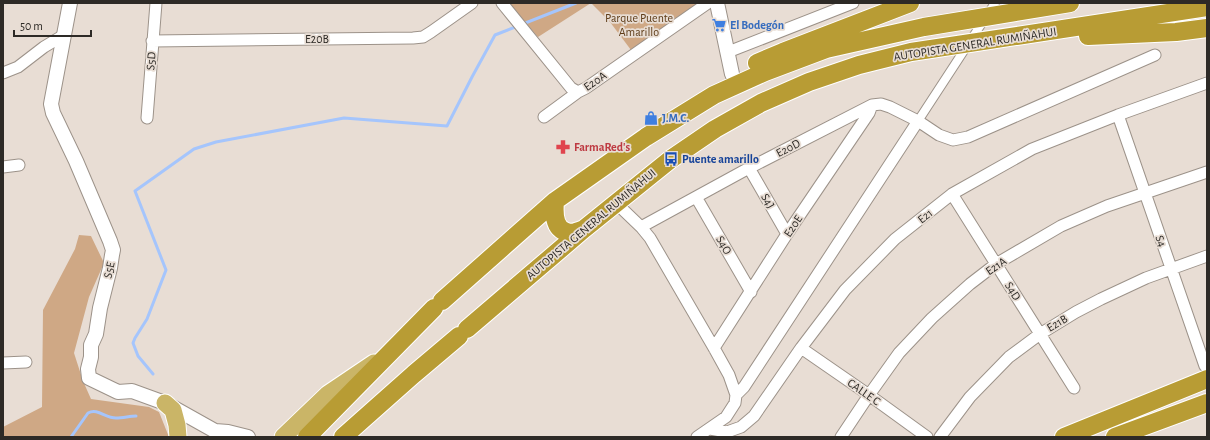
<svg xmlns="http://www.w3.org/2000/svg" width="1210" height="440" font-family="'Alegreya Sans',sans-serif">
	<style>
		.green { fill: #cfa885 }
		.lines { fill: none; stroke-linecap: round; stroke-linejoin: round }
		.stream { stroke: #a5c5fc; stroke-width: 3 }
		.pedestrian-casing { stroke: #9c9289; stroke-width: 10 }
		.minor-casing { stroke: #9c9289; stroke-width: 13 }
		.tertiary-casing { stroke: #9c9289; stroke-width: 16 }
		.primary-casing { stroke: #fff; stroke-width: 19 }
		.trunk-casing { stroke: #fff; stroke-width: 20 }
		.pedestrian { stroke: #fff; stroke-width: 8 }
		.minor { stroke: #fff; stroke-width: 11 }
		.tertiary { stroke: #fff; stroke-width: 14 }
		.primary { stroke: #cab567; stroke-width: 17 }
		.trunk { stroke: #b89c34; stroke-width: 18 }
		.labels { text-anchor: middle; dominant-baseline: central; stroke-width: 3.5; stroke-linejoin: round; paint-order: stroke }
		.park-label { font-size: 12px; fill: #5e3c18; stroke: #e8ddd4 }
		.shop-label { font-size: 12px; font-weight: bold; fill: #366cbe; stroke: #e8ddd4; text-anchor: start }
		.street-label { font-size: 12px; fill: #2d2a26; stroke: #e8ddd4 }
		.health-label { font-size: 12px; font-weight: bold; fill: #be3a42; stroke: #e8ddd4; text-anchor: start }
		.transit-label { font-size: 12px; font-weight: bold; fill: #164399; stroke: #e8ddd4; text-anchor: start }
	</style>
	<rect width="100%" height="100%" fill="#e8ddd4"/>
	<path class="green" d="M508,3H708L634,54L610,22L591,3L538,37Z
		M79,235L91,236L104,263L89,297L74,353L83,381L91,399L149,407L159,412L169,437H3V427L42,407L43,310L75,249Z"/>
	<g class="lines">
		<path class="stream" d="M153,374L138,356L133,343L135,338L147,319L166,270L135,191L194,149L216,142L344,118L447,126L472,77L495,35L576,3
			M71,437L88,413C98,408 105,418 116,418C123,418 130,416 136,416"/>
		<defs>
			<path id="pedestrian" d="M918,121L995,3"/>
			<path id="minor" d="M502,3L571,88L578,92L586,88L708,3
				M152,41L413,38L423,37L431,32L472,3
				M728,52L853,3
				M3,73L18,67L44,47L64,35
				M1118,115L1205,366
				M544,117L578,92
				M147,118L156,3
				M3,167L19,165
				M749,168L787,234
				M952,194L1074,388
				M696,197L751,292
				M616,203L641,227L650,238L714,348L729,375L736,395L735,403L726,417L697,437
				M641,227L749,168L872,105L881,104L890,107L918,121L939,135L953,140L968,137L1155,55
				M714,348L787,234L869,113L872,105
				M801,348L869,395L927,437
				M3,363L26,362
				M736,395L744,387L918,121
				M710,429L727,432L741,427L754,416L801,348L845,290L895,239L952,194L1032,149L1118,115L1207,83
				M841,437L869,395L899,353L932,318L970,284L996,264L1061,226L1107,206L1207,172
				M940,437L970,397L1009,357L1040,334L1076,312L1101,299L1146,278L1207,256"/>
			<path id="tertiary" d="M70,3L51,104L53,113L76,161L110,241L113,250L112,255L110,268L100,308L96,334L91,345V357L88,369L89,378L118,392L132,391L165,403L215,431L228,432L248,437
				M717,3L732,74"/>
			<path id="primary" d="M165,403L173,410L177,425L178,437
				M283,437L328,394L374,363"/>
			<path id="trunk" d="M1088,36L1176,32L1207,28
				M757,63L783,52L910,3
				M555,201C554,212 553,229 567,232C572,234 579,231 584,229
				M442,301L555,201L646,137L714,95L765,72L826,49L924,27L1070,3
				M467,329L584,229L671,159L715,129L761,103L809,82L859,65L911,52L1207,7
				M307,437L434,308
				M343,437L414,374L459,336
				M1064,437L1207,379
				M1115,437L1207,403"/>
		</defs>
		<use href="#pedestrian" class="pedestrian-casing"/>
		<use href="#minor" class="minor-casing"/>
		<use href="#tertiary" class="tertiary-casing"/>
		<use href="#primary" class="primary-casing"/>
		<use href="#trunk" class="trunk-casing"/>
		<use href="#pedestrian" class="pedestrian"/>
		<use href="#minor" class="minor"/>
		<use href="#tertiary" class="tertiary"/>
		<use href="#primary" class="primary"/>
		<use href="#trunk" class="trunk"/>
	</g>
	<defs>
		<symbol id="supermarket-bare" viewBox="-9 -9 18 18"><path d="M-6-5.5h2.5l.6 2H6L4.5 2H-2.5L-4.4-4H-6ZM-1.5 3.2a1.3 1.3 0 1 0 .1 0ZM3 3.2a1.3 1.3 0 1 0 .1 0Z" fill="#3f7fe0" stroke="#e8ddd4" stroke-width="2.5" paint-order="stroke"/></symbol>
		<symbol id="shop-bare" viewBox="-9 -9 18 18"><path d="M-5-2.5h2.3a2.7 3.5 0 0 1 5.4 0H5L5.5 6h-11ZM-1.5-2.5h3a1.5 2.3 0 0 0-3 0Z" fill="#3f7fe0" stroke="#e8ddd4" stroke-width="2.5" paint-order="stroke"/></symbol>
		<symbol id="pharmacy-bare" viewBox="-9 -9 18 18"><path d="M-2-6h4v4h4v4h-4v4h-4v-4h-4v-4h4Z" fill="#e0444e" stroke="#e8ddd4" stroke-width="2.5" paint-order="stroke"/></symbol>
		<symbol id="bus-bare" viewBox="-9 -9 18 18"><path d="M-5-6H5V4H4V6H2V4H-2V6H-4V4H-5ZM-3.5-4V0h7V-4ZM-3.5 1.2v1.5H-2V1.2ZM2 1.2v1.5H3.5V1.2Z" fill="#1a4fb4" stroke="#e8ddd4" stroke-width="2.5" paint-order="stroke"/></symbol>
	</defs>
	<g fill-rule="evenodd">
		<use href="#supermarket-bare" x="709" y="15" width="20" height="20"/>
		<use href="#shop-bare" x="641" y="108" width="20" height="20"/>
		<use href="#pharmacy-bare" x="553" y="137" width="20" height="20"/>
		<use href="#bus-bare" x="661" y="149" width="20" height="20"/>
	</g>
	<g class="labels">
		<g class="park-label">
			<text x="639" y="18">Parque Puente<tspan x="639" dy="14">Amarillo</tspan></text>
		</g>
		<g class="shop-label">
			<text x="730" y="25">El Bodegón</text>
			<text x="662" y="118">J.M.C.</text>
		</g>
		<g class="street-label">
			<text x="317" y="39">E20B</text>
			<text transform="translate(975 44) rotate(-9)">AUTOPISTA GENERAL RUMIÑAHUI</text>
			<text transform="translate(151 61) rotate(-86)">S5D</text>
			<text transform="translate(595 81) rotate(-34)">E20A</text>
			<text transform="translate(788 148) rotate(-27)">E20D</text>
			<text transform="translate(768 201) rotate(60)">S4J</text>
			<text transform="translate(925 216) rotate(-38)">E21</text>
			<text transform="translate(591 224) rotate(-40)">AUTOPISTA GENERAL RUMIÑAHUI</text>
			<text transform="translate(793 226) rotate(-56)">E20E</text>
			<text transform="translate(1161 241) rotate(71)">S4</text>
			<text transform="translate(724 245) rotate(60)">S4O</text>
			<text transform="translate(996 266) rotate(-34)">E21A</text>
			<text transform="translate(109 270) rotate(-78)">S5E</text>
			<text transform="translate(1013 291) rotate(58)">S4D</text>
			<text transform="translate(1057 323) rotate(-31)">E21B</text>
			<text transform="translate(864 392) rotate(35)">CALLE C</text>
		</g>
		<g class="health-label">
			<text x="574" y="147">FarmaRed's</text>
		</g>
		<g class="transit-label">
			<text x="682" y="159">Puente amarillo</text>
		</g>
	</g>
	<rect width="1210" height="440" fill="none" stroke="#2d2a26" stroke-width="8"/>
	<path d="M14 30v6h77v-6" fill="none" stroke="#2d2a26" stroke-width="2"/>
	<text x="20" y="30" font-size="12" fill="#2d2a26" stroke="#e8ddd4" stroke-width="3" paint-order="stroke">50 m</text>
</svg>
